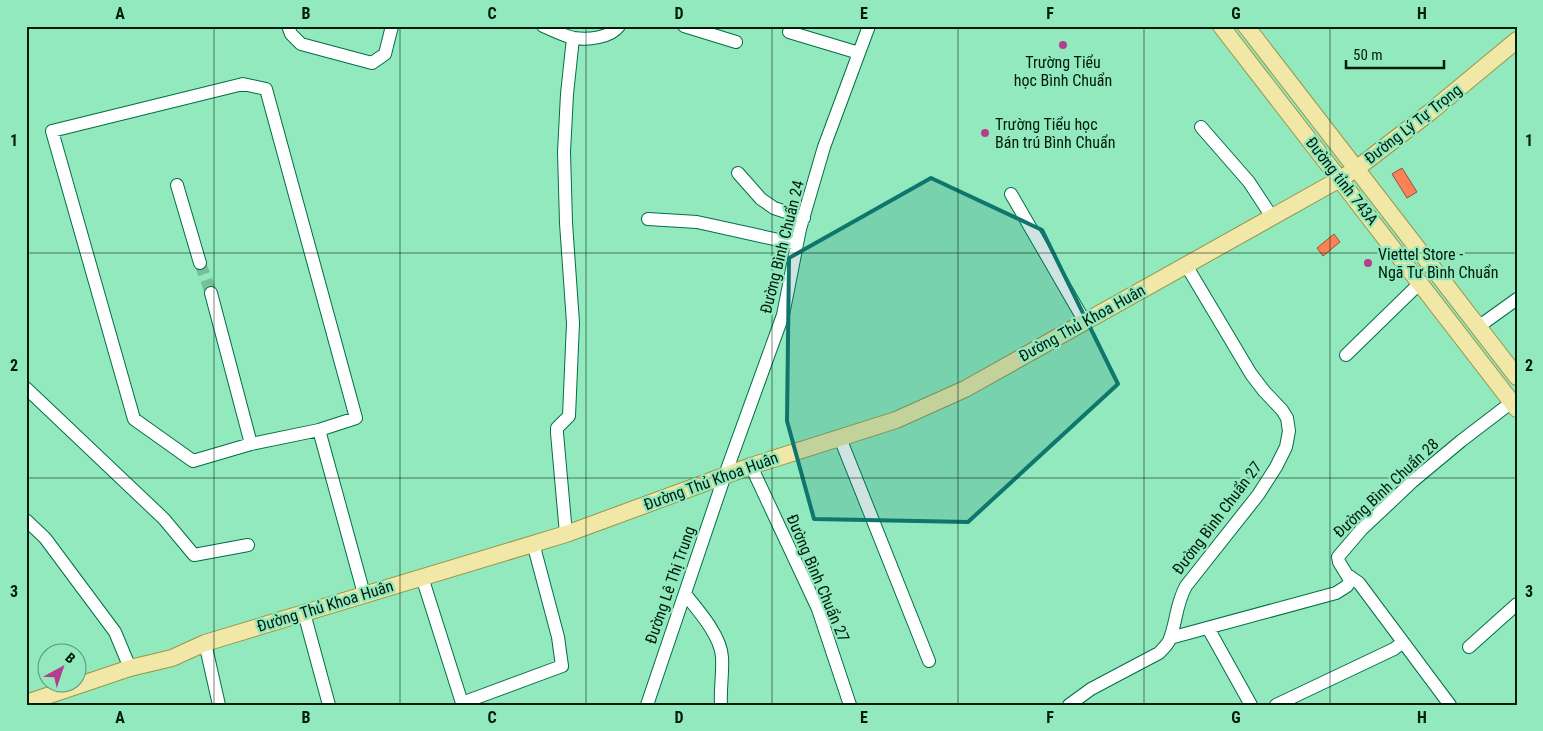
<svg xmlns="http://www.w3.org/2000/svg" width="1543" height="731" font-family="'Roboto Condensed',sans-serif">
	<style>
		.building { fill: #f98356; stroke: #995135 }
		.lines { fill: none; stroke-linecap: round; stroke-linejoin: round }
		.minor-tunnel { stroke: #75c09a; stroke-width: 12; stroke-dasharray: 12 6; stroke-linecap: butt }
		.minor-casing { stroke: #016e48; stroke-width: 14 }
		.major-casing { stroke: #97964c; stroke-width: 18 }
		.minor { stroke: #fff; stroke-width: 12 }
		.major { stroke: #f1e8a7; stroke-width: 16 }
		.marked { fill: #0f766e; fill-opacity: 0.2; stroke: #0f766e; stroke-width: 4; stroke-linejoin: round }
		.grid { fill: none; stroke: #011b0f; stroke-width: 1; stroke-opacity: 0.55 }
		.poi-dot { fill: #b43c91; stroke: #92e9bd; stroke-width: 2 }
		.labels { text-anchor: middle; dominant-baseline: central; stroke-width: 4.5; stroke-linejoin: round; paint-order: stroke }
		.poi-label { font-size: 16px; fill: #011b0f; stroke: #92e9bd; text-anchor: start }
		.street-label { font-size: 16px; fill: #011b0f; stroke: #92e9bd }
		.neatline { fill: none; stroke: #011b0f; stroke-width: 2 }
		.grid-label { font-size: 16px; text-anchor: middle; font-weight: bold; fill: #011b0f }
	</style>
	<rect width="100%" height="100%" fill="#92e9bd"/>
	<path class="building" d="M1402,168L1417,192L1407,198L1392,174Z
		M1334,234L1340,242L1323,256L1317,248Z"/>
	<g class="lines">
		<path class="minor-tunnel" d="M200,263L211,293"/>
		<defs>
			<path id="minor" d="M288,26L291,34L301,44L372,63L385,54L392,26
				M543,26C553,30 564,36 574,38C588,40 610,38 619,26
				M684,26L736,42
				M789,32L859,53
				M243,84L266,89L356,418L319,430L251,444L193,461L134,419L52,131Z
				M1201,127L1249,182L1272,217
				M738,173L761,199L774,208L804,218
				M177,185L200,263
				M1011,194L1085,322
				M648,219L697,222L797,244
				M211,293L251,444
				M1478,327L1517,299
				M1346,355L1420,283
				M26,388L164,519L194,555L248,545
				M319,430L364,594
				M840,438L929,661
				M751,466L818,609L850,705
				M26,520L45,538L115,632L130,668
				M566,534L557,433V428L569,416L573,323L566,223L564,152L567,94L573,38
				M422,577L462,703L562,666L558,637L533,543
				M685,594C698,610 721,636 722,657C723,673 720,689 721,705
				M304,613L329,705
				M1208,628L1251,705
				M1170,638L1336,593L1347,586L1350,580L1339,562L1338,557L1361,530L1413,481L1461,441L1512,402
				M1403,642L1450,705
				M205,643L219,705
				M1469,647L1517,604
				M647,705L725,475L783,315L800,229L824,147L869,26
				M1069,705L1091,689L1159,653C1163,649 1167,645 1169,641C1177,622 1175,606 1186,586L1258,495L1276,467L1286,447L1289,431L1287,418L1282,410L1264,391L1251,374L1186,265
				M1276,705L1394,649L1403,642L1359,583L1349,576"/>
			<path id="major" d="M1221,26L1517,409
				M1246,26L1517,377
				M26,703L130,668L172,658L205,643L566,534L751,466L896,420L965,389L1340,179L1356,169L1429,113L1517,40"/>
		</defs>
		<use href="#minor" class="minor-casing"/>
		<use href="#major" class="major-casing"/>
		<use href="#minor" class="minor"/>
		<use href="#major" class="major"/>
	</g>
	<path class="marked" d="M931,178L1042,230L1118,384L968,522L814,519L787,421L789,258Z"/>
	<path class="grid" d="M214,26V705M400,26V705M586,26V705M772,26V705M958,26V705M1144,26V705M1330,26V705M26,253H1517M26,478H1517"/>
	<g class="poi-dot">
		<circle cx="1063" cy="45" r="5"/>
		<circle cx="985" cy="133" r="5"/>
		<circle cx="1368" cy="263" r="5"/>
	</g>
	<g class="labels">
		<g class="poi-label">
			<text x="1063" y="62" text-anchor="middle">Trường Tiểu<tspan x="1063" dy="18">học Bình Chuẩn</tspan></text>
			<text x="995" y="124">Trường Tiểu học<tspan x="995" dy="18">Bán trú Bình Chuẩn</tspan></text>
			<text x="1378" y="254">Viettel Store -<tspan x="1378" dy="18">Ngã Tư Bình Chuẩn</tspan></text>
		</g>
		<g class="street-label">
			<text transform="translate(1413 124) rotate(-38)">Đường Lý Tự Trọng</text>
			<text transform="translate(1342 181) rotate(52)">Đường tỉnh 743A</text>
			<text transform="translate(782 247) rotate(-76)">Đường Bình Chuẩn 24</text>
			<text transform="translate(1082 323) rotate(-29)">Đường Thủ Khoa Huân</text>
			<text transform="translate(711 481) rotate(-20)">Đường Thủ Khoa Huân</text>
			<text transform="translate(1386 488) rotate(-43)">Đường Bình Chuẩn 28</text>
			<text transform="translate(1217 518) rotate(-53)">Đường Bình Chuẩn 27</text>
			<text transform="translate(818 578) rotate(67)">Đường Bình Chuẩn 27</text>
			<text transform="translate(670 585) rotate(-71)">Đường Lê Thị Trung</text>
			<text transform="translate(325 606) rotate(-17)">Đường Thủ Khoa Huân</text>
		</g>
	</g>
	<rect width="1543" height="731" fill="none" stroke="#92e9bd" stroke-width="55"/>
	<g transform="translate(62 668) rotate(40)"><circle r="24" fill="#92e9bd" stroke="#589777"/>
	<path d="M0-4L9 19L0 12L-9 19Z" fill="#b43c91"/>
	<text y="-8" font-size="14" font-weight="bold" text-anchor="middle" fill="#011b0f">B</text>
	</g>
	<path d="M1346 60v8h98v-8" fill="none" stroke="#011b0f" stroke-width="2.5"/>
	<text x="1353" y="60" font-size="15" fill="#011b0f" stroke="#92e9bd" stroke-width="4" paint-order="stroke">50 m</text>
	<rect x="28" y="28" width="1488" height="676" class="neatline"/>
	<g class="grid-label">
		<text x="120" y="19">A</text>
		<text x="306" y="19">B</text>
		<text x="492" y="19">C</text>
		<text x="679" y="19">D</text>
		<text x="864" y="19">E</text>
		<text x="1050" y="19">F</text>
		<text x="1236" y="19">G</text>
		<text x="1422" y="19">H</text>
		<text x="14" y="146">1</text>
		<text x="1529" y="146">1</text>
		<text x="14" y="371">2</text>
		<text x="1529" y="371">2</text>
		<text x="14" y="597">3</text>
		<text x="1529" y="597">3</text>
		<text x="120" y="723">A</text>
		<text x="306" y="723">B</text>
		<text x="492" y="723">C</text>
		<text x="679" y="723">D</text>
		<text x="864" y="723">E</text>
		<text x="1050" y="723">F</text>
		<text x="1236" y="723">G</text>
		<text x="1422" y="723">H</text>
	</g>
</svg>
